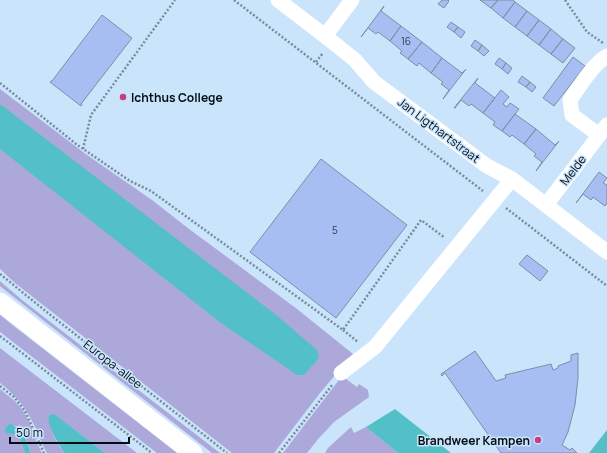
<svg xmlns="http://www.w3.org/2000/svg" width="607" height="453" font-family="Manrope,sans-serif">
	<style>
		.green { fill: #aca8da }
		.water { fill: #52c0c6 }
		.building { fill: #a7bef3; stroke: #808ca6 }
		.lines { fill: none; stroke-linecap: round; stroke-linejoin: round }
		.path { stroke: #788b9b; stroke-width: 2.5; stroke-dasharray: 2 2; stroke-linecap: butt }
		.minor { stroke: #fff; stroke-width: 15 }
		.major { stroke: #fff; stroke-width: 19 }
		.poi-dot { fill: #c64080; stroke: #cae4fb; stroke-width: 1.5 }
		.labels { text-anchor: middle; dominant-baseline: central; stroke-width: 3; stroke-linejoin: round; paint-order: stroke }
		.number-label { font-size: 10px; fill: #2e394c }
		.poi-label { font-size: 12px; font-weight: bold; fill: #050d14; stroke: #cae4fb; text-anchor: start }
		.street-label { font-size: 12px; fill: #050d14; stroke: #cae4fb }
	</style>
	<rect width="100%" height="100%" fill="#cae4fb"/>
	<path class="green" d="M0,89L87,155L152,200L189,229L223,254L297,309L353,354L320,393L274,453H232L15,283L0,269Z
		M0,281L22,300L220,453H212L1,287L0,286Z
		M0,315L15,327L177,453H157L0,332Z
		M0,348L137,453H105L53,414H51C51,418 50,423 51,427C53,436 59,447 65,453H47C42,445 39,436 35,427C27,409 16,395 0,383Z
		M342,376L357,387L359,384L368,390L369,397L334,422L319,438L307,453H283Z
		M0,389C7,395 15,400 21,408C31,421 34,438 42,453H31C28,443 22,423 8,425L5,429L6,434C9,434 11,433 13,433C21,435 23,447 25,453H0Z
		M351,427L354,433L366,427L398,453H325L328,448Z"/>
	<path class="water" d="M0,104L275,314L317,350L319,358L304,375H297L221,323L0,149Z
		M395,409L451,453H398L366,427Z
		M52,414H54L105,453H65C60,448 46,423 49,416C50,415 51,415 52,414Z
		M11,424C25,431 26,440 31,453H25C21,442 21,432 6,434C4,430 5,428 8,425Z
		M607,430V453H589Z"/>
	<path class="building" d="M442,0H448L449,1L444,8L438,4Z
		M480,0H498L491,8Z
		M498,0H513L515,2L503,18L491,8Z
		M515,2L527,11L515,27L503,18Z
		M384,6L381,11L401,26L390,41L378,32L376,34L368,28L361,37Z
		M527,11L539,20L527,36L515,27Z
		M102,15L132,38L81,104H82L81,106L50,82L51,81H52Z
		M539,20L551,29L539,45L527,36Z
		M451,22L458,27L454,32L447,27Z
		M401,26L422,42L408,59L400,53L402,51L390,41Z
		M458,27L465,32L461,38L454,32Z
		M551,29L563,39L551,54L539,45Z
		M563,39L575,48L563,63L551,54Z
		M475,40L482,45L478,51L471,46Z
		M422,42L442,58L431,73L419,63L417,66L408,59Z
		M482,45L489,51L484,56L478,51Z
		M573,57L585,66L554,106L543,98Z
		M442,58L462,73L466,69L443,99L449,90L441,84L443,82L431,73Z
		M499,58L506,63L502,69L495,64Z
		M506,63L512,68L508,74L502,69Z
		M522,76L530,82L526,87L518,82Z
		M478,78L475,83L495,98L483,113L471,104L469,106L461,100L455,108H454Z
		M530,82L536,87L532,92L526,87Z
		M501,90L509,97L503,104L507,107L510,103L519,109L502,131L493,125L495,122L483,113Z
		M515,114L536,129L524,144L512,135L510,137L502,131Z
		M536,129L555,145L559,141L536,171L542,162L534,156L536,154L524,144Z
		M321,159L407,225L336,318L250,252Z
		M599,172L607,178L603,183L607,185V203L605,206L593,197L591,200L583,194L576,203Z
		M527,255L548,271L540,281L519,264Z
		M475,351L496,381L506,378L505,375L551,364L553,370L558,368V366L571,361V355L578,353V378L575,405L568,432L562,445L570,450L572,448L577,453H501L445,373L442,376L441,374Z"/>
	<g class="lines">
		<path class="path" d="M234,0L483,191
			M565,0L587,32L603,43
			M316,62L323,53
			M0,83L76,144L130,181L151,191L343,330L421,220L445,238
			M83,149L91,115L175,0
			M506,208L607,286
			M0,274L48,313L227,453
			M343,330L358,342
			M0,336L152,453
			M0,386L14,397L25,411L44,453
			M279,453L333,384"/>
		<path class="minor" d="M278,0L325,36L355,60L374,82L487,166L512,179L607,252
			M325,36L352,0
			M599,135L572,115L570,100C580,86 593,64 607,56
			M546,205L607,125
			M341,373L375,347L512,179"/>
		<path class="major" d="M0,302L193,453"/>
	</g>
	<g class="poi-dot">
		<circle cx="123" cy="97" r="4"/>
		<circle cx="538" cy="440" r="4"/>
	</g>
	<g class="labels">
		<g class="number-label">
			<text x="406" y="41">16</text>
			<text x="335" y="230">5</text>
		</g>
		<g class="poi-label">
			<text x="131" y="97">Ichthus College</text>
			<text x="530" y="440" text-anchor="end">Brandweer Kampen</text>
		</g>
		<g class="street-label">
			<text transform="translate(439 130) rotate(37)">Jan Ligthartstraat</text>
			<text transform="translate(573 170) rotate(-53)">Melde</text>
			<text transform="translate(113 364) rotate(38)">Europa-allee</text>
		</g>
	</g>
	<path d="M10 437v6h119v-6" fill="none" stroke="#050d14" stroke-width="2"/>
	<text x="16" y="437" font-size="12" fill="#050d14" stroke="#cae4fb" stroke-width="3" paint-order="stroke">50 m</text>
</svg>
